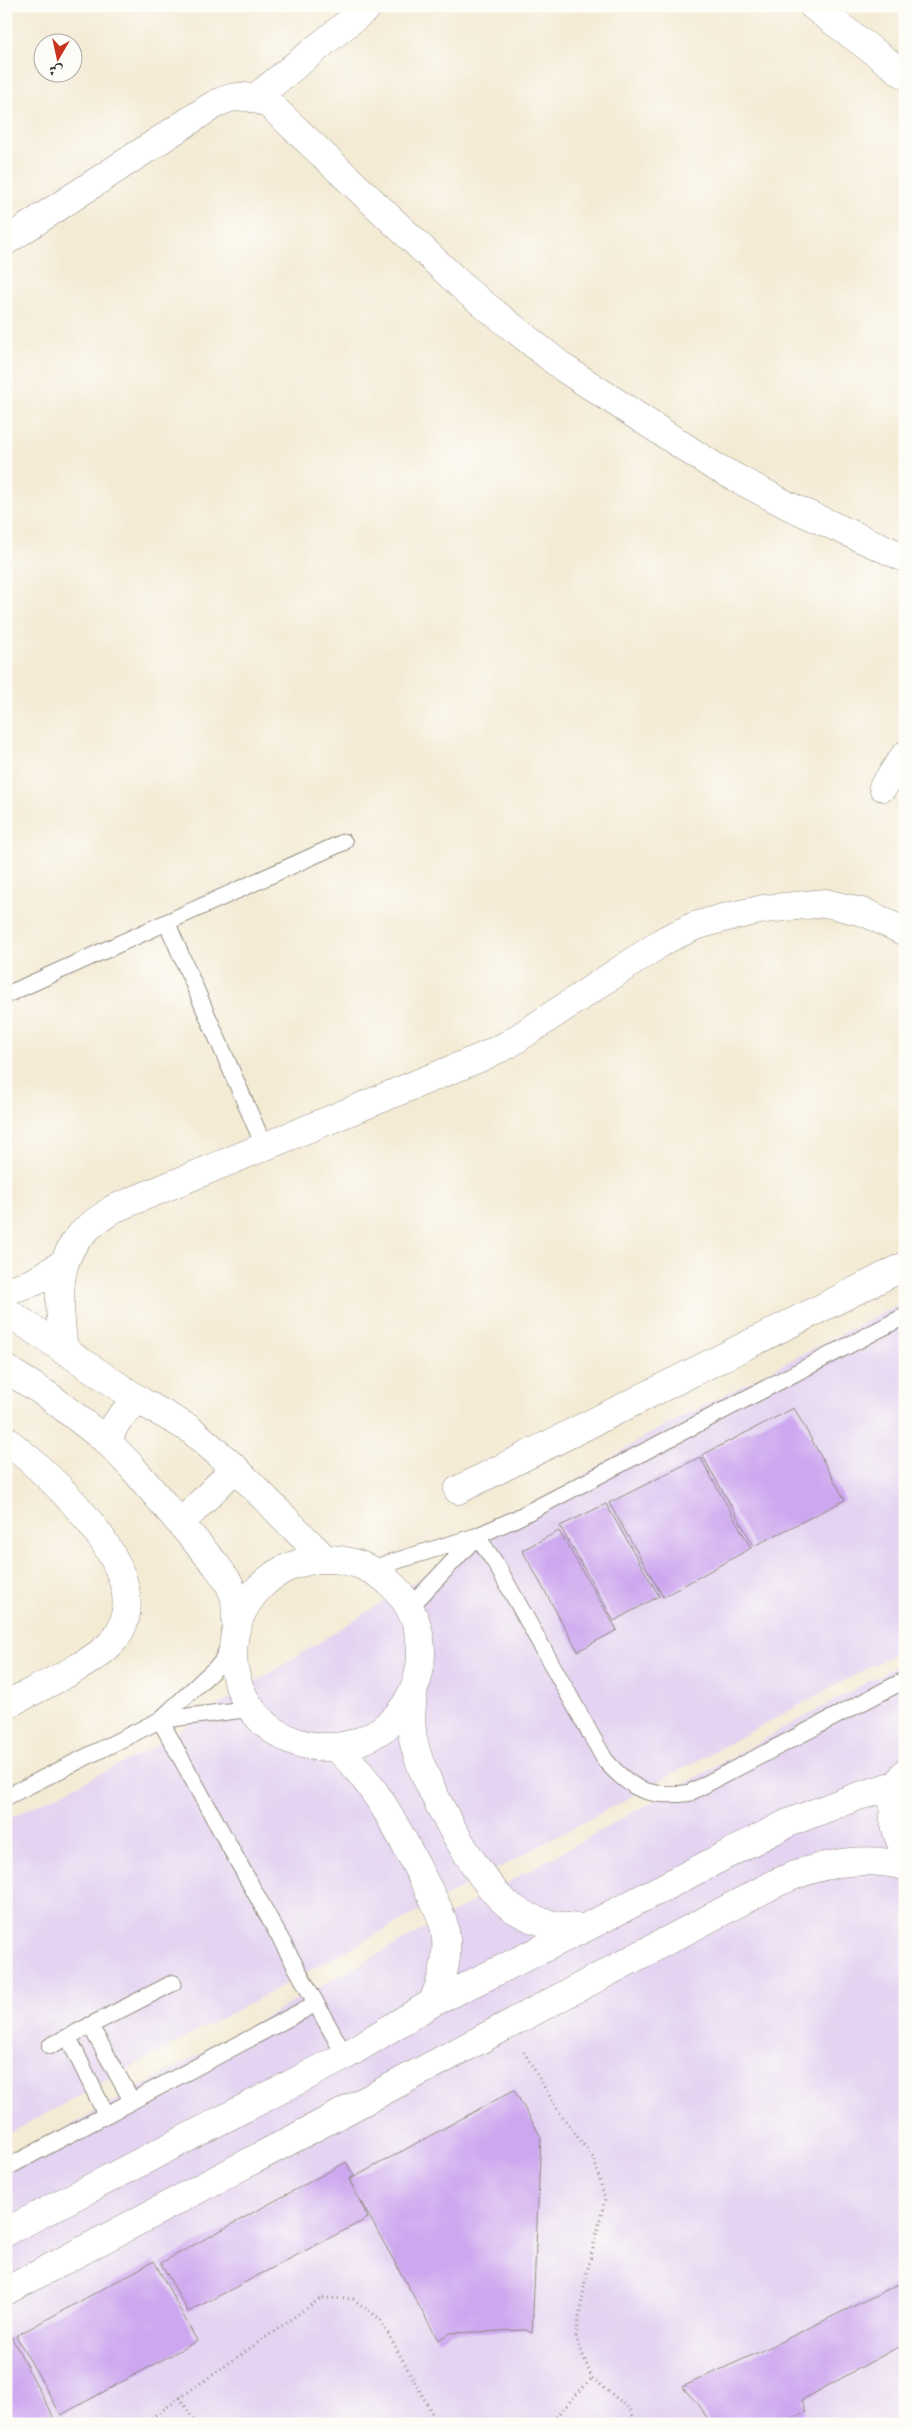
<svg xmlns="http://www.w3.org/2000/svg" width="911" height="2430" font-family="'IM FELL Great Primer',Amiri,serif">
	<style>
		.built { fill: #e4d3f1 }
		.building { fill: #cda7ef }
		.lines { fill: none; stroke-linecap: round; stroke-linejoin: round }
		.lane-casing { stroke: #908b80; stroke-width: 18 }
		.street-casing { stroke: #908b80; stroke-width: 29 }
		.path { stroke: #908b80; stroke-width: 3; stroke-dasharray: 1 4; stroke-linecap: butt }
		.lane { stroke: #fff; stroke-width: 16 }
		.street { stroke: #fff; stroke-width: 28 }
	</style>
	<rect width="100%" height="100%" fill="#fdfcf7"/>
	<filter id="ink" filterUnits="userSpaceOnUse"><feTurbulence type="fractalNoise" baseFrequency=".02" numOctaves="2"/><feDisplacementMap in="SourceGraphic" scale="10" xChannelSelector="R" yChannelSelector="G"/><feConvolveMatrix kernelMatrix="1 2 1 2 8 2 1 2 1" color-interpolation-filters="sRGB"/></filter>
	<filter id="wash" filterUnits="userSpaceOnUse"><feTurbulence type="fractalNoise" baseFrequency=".0096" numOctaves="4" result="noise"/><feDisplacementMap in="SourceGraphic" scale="20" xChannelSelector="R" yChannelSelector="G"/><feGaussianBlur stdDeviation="1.12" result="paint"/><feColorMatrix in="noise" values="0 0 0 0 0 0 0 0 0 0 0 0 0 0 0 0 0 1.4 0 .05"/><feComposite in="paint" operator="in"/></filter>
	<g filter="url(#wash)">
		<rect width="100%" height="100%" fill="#f4ebd5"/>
		<path class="built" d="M905,1301V1648L6,2135V1820L145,1752L651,1433Z
			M905,1661V2424H6V2162Z"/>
		<g id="blocks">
			<path class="building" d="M794,1408L845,1500L754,1546L702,1455Z
				M700,1457L751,1548L663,1597L609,1503Z
				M606,1504L659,1596L614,1621L560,1526Z
				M559,1531L617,1630L578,1651L522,1550Z
				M514,2090L541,2137L532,2333L526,2330L450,2333L438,2340L349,2180Z
				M346,2162L354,2176L349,2179L368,2218L188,2312L161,2263Z
				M154,2261L197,2341L61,2415L16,2336Z
				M905,2281V2355L903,2356L898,2347L802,2400L806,2412L783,2424H711L699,2405L682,2387L772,2346Z
				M11,2336L57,2424H6V2339Z"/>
		</g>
	</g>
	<g filter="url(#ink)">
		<use href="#blocks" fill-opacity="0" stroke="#908b80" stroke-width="1"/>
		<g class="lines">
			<defs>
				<path id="lane" d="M167,923L265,1148
					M6,995L344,842
					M905,1316L515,1519L477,1536L496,1564L605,1760C631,1790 649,1798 689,1793L905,1680
					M370,1569L477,1536
					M410,1607L477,1536
					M160,1720L345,2056
					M160,1720L221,1663L232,1639
					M6,1797L160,1720L240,1710L253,1712
					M90,2025L132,2101
					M68,2037L106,2115
					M50,2046L173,1983
					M6,2168L315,2004"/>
				<path id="street" d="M813,6L905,75
					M255,98L369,6
					M6,241L212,106C232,94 247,94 269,104L467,291L565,369L712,465L789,506L905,558
					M883,787L905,755
					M6,1291L34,1282L65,1262
					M6,1311L142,1402L190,1429L235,1468L324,1558
					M64,1351C60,1315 53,1270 77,1239C87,1226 101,1218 113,1209L482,1057L509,1044L667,939L695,926L723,918L764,909L826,903L866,913L905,932
					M6,1369L49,1396L108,1442L132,1467L216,1565L229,1583L235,1598L236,1622
					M6,1440C51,1476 166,1579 113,1641C95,1663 34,1690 6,1705
					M108,1442C114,1423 122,1410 142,1402
					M458,1490L905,1266
					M181,1523L235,1468
					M233 1653a94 94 0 1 1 188 0a94 94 0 1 1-188 0Z
					M413,1694C411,1710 410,1727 414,1743C422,1781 477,1880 507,1904C530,1922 557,1927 585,1928
					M336,1747C377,1786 397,1828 422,1877C432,1897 445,1917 446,1940C448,1963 441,1983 432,2003
					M905,1773C888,1799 891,1825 905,1851
					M6,2232L345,2056L432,2003L585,1928L788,1823L856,1797L898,1784
					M6,2291L776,1883C818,1864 859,1855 905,1866"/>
			</defs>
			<use href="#lane" class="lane-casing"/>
			<use href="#street" class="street-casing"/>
			<path class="path" d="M524,2052L557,2109L594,2159L605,2199L585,2281L576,2338L592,2378L630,2409L636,2424
				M180,2397L196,2424
				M143,2424L321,2298L353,2299L380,2319L438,2424
				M549,2424L592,2378"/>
			<use href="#lane" class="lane"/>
			<use href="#street" class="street"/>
		</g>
	</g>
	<rect width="911" height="2430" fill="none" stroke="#fdfcf7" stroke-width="25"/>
	<g transform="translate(58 58) rotate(189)"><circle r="24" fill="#fdfcf7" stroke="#a9a8a5"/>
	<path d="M0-4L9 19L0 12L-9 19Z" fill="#c8321e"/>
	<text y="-8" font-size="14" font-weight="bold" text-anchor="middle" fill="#2b2b2b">ش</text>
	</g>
</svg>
